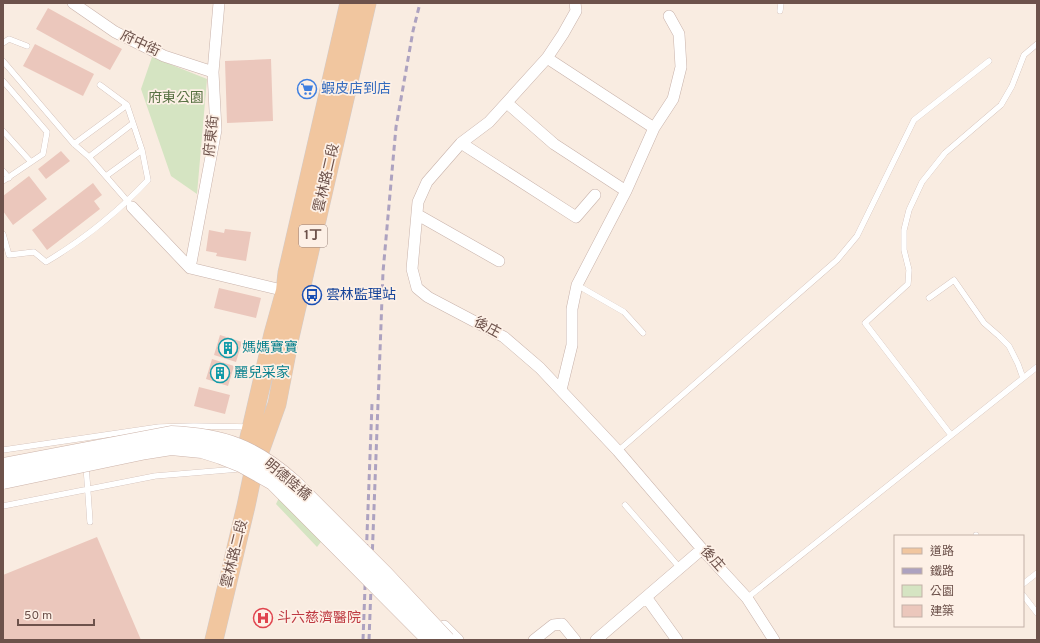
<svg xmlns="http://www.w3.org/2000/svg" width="1040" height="643" font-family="Overpass,'Noto Sans TC',sans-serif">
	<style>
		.green { fill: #d5e4c2 }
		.building { fill: #ebc7bc }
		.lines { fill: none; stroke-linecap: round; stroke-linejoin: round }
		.service-casing { stroke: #c8b2aa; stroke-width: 6 }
		.minor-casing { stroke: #c8b2aa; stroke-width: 12 }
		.primary-casing { stroke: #d3cbc9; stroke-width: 19 }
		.service { stroke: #fff; stroke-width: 5.5 }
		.minor { stroke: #fff; stroke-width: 11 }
		.primary { stroke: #f1c69f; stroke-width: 18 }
		.rail { stroke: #ada2c0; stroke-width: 3; stroke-dasharray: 6 4; stroke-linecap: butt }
		.secondary-bridge-casing { stroke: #cdb4aa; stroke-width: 17; stroke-linecap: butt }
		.secondary-bridge { stroke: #fff; stroke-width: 16 }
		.labels { text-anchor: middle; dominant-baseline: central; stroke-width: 3.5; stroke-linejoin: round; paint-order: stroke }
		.shield { fill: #fdf0e6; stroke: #98817a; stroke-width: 1 }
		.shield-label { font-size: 13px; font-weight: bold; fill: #6d524b }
		.street-label { font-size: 14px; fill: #6d524b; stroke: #fdf0e6 }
		.shop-label { font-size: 14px; fill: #366cbe; stroke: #fdf0e6; text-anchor: start }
		.park-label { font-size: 14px; fill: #597244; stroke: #fdf0e6 }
		.transit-label { font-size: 14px; fill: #164399; stroke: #fdf0e6; text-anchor: start }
		.culture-label { font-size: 14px; fill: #0d838f; stroke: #fdf0e6; text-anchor: start }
		.health-label { font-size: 14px; fill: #be3a42; stroke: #fdf0e6; text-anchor: start }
	</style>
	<rect width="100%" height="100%" fill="#f9ece1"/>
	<path class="green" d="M152,57L207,79L197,194L171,176L141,89Z
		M290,475L337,521L317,547L276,504Z"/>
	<path class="building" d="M48,8L122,49L110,70L36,29Z
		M35,44L94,74L83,96L23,66Z
		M271,59L273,121L227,123L225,61Z
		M61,151L70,161L46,179L38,169Z
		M29,176L47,199L13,225L3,211V196Z
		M93,183L102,195L94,201L100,209L47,250L32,230Z
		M225,229L251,232L246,261L216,256L217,253L206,251L209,230L224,233Z
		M219,288L261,298L256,318L214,308Z
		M220,335L242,342L236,362L214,355Z
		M212,359L234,366L228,386L206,379Z
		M199,387L230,395L225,414L194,406Z
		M97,537L141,640H3V575Z"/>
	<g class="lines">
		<defs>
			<path id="service" d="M780,11L781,3
				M3,43L9,39L27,46
				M3,61L74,144L89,157L130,204
				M3,81L47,132L43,154L3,181
				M3,131L31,162
				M74,144L127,105
				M89,157L132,124
				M3,171L9,178
				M106,176L142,150
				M3,234L9,255L34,252L46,262C83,240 118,212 148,180L142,150L127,105L100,85
				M577,285L624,312L643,333
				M929,298L954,280L984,323L999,336L1009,346L1018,364L1023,378
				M951,435L865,323L908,284L909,270L904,250V230L909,210L922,182L945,153L1001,105L1012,86L1024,55L1037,44
				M3,450L159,427L194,426L250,427
				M618,451L837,260L857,236L914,120L989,61
				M86,465L90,522
				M625,505L680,568
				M3,506L155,476L239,469
				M976,535V536
				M1023,584L1037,573
				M1023,595L1037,613
				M747,598L1037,367"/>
			<path id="minor" d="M73,3L115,32L164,56L213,72
				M575,3L576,11L563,34L547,58L489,122L461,143L427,182L418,202L412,269L417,288L428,297L504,337L540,368L618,451L702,549L747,598L774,640
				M547,58L654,128
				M507,103L554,144L626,191
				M461,143L576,217L595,195
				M132,207L190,268L290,292
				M418,215L499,261
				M190,268L216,130L213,72L219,3
				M561,390L572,345V309L577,285L626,191L654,128L673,99L681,67L679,34L669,16
				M646,597L677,640
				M444,626L458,640
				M534,640L553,625L562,624L575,640
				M596,640L702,549"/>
			<path id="primary" d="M254,468L277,404L290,337L367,3
				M214,640L246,506L254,468L248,442L273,334L285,291L287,273L349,3"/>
		</defs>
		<use href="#service" class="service-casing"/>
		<use href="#minor" class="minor-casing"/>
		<use href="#primary" class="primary-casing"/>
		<use href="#service" class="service"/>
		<use href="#minor" class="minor"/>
		<use href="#primary" class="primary"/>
		<path class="rail" d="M363,640L372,404
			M369,640L383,272L396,127L413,31L420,3"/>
		<defs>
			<path id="secondary-bridge" d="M3,466L171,434C223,436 255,448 294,483L386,575L447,640
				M3,481L146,451L171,447L202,450L221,456L241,464L273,482L430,640"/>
		</defs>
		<use href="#secondary-bridge" class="secondary-bridge-casing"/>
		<use href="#secondary-bridge" class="secondary-bridge"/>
	</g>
	<defs>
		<symbol id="supermarket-ring" viewBox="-11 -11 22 22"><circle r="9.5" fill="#fdf0e6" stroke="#3f7fe0" stroke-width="1.5"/><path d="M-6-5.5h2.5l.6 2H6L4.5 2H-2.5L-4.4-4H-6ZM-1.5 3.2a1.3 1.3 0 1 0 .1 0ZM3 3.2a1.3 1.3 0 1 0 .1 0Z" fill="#3f7fe0"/></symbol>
		<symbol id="bus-ring" viewBox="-11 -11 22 22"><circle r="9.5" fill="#fdf0e6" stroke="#1a4fb4" stroke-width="1.5"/><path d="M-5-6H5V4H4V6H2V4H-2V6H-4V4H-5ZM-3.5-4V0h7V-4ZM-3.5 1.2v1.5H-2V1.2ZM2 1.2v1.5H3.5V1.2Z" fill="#1a4fb4"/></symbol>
		<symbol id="building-ring" viewBox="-11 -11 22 22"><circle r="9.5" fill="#fdf0e6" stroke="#0f9aa8" stroke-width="1.5"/><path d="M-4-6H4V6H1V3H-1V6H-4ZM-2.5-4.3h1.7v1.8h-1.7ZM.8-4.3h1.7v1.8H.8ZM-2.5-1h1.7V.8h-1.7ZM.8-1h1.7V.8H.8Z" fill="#0f9aa8"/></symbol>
		<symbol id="hospital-ring" viewBox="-11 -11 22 22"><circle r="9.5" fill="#fdf0e6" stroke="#e0444e" stroke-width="1.5"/><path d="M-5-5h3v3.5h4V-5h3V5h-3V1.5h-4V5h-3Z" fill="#e0444e"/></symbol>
	</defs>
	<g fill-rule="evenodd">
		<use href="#supermarket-ring" x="296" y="78" width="22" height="22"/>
		<use href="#bus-ring" x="301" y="284" width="22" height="22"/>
		<use href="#building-ring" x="217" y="337" width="22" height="22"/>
		<use href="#building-ring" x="209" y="362" width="22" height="22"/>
		<use href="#hospital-ring" x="252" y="607" width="22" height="22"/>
	</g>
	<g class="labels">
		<rect class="shield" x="299" y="225" width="28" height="22" rx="3"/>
		<g class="shield-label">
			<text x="313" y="236">1丁</text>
		</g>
		<g class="street-label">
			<text transform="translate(140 44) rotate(25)">府中街</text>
			<text transform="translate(212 136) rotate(-84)">府東街</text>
			<text transform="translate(327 178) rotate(-77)">雲林路二段</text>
			<text transform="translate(487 328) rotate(28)">後庄</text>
			<text transform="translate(287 480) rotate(40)">明德陸橋</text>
			<text transform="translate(235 554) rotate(-76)">雲林路二段</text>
			<text transform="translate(712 559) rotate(48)">後庄</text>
		</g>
		<g class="shop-label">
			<text x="321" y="89">蝦皮店到店</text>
		</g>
		<g class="park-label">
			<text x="176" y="98">府東公園</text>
		</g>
		<g class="transit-label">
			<text x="326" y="295">雲林監理站</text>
		</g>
		<g class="culture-label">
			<text x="242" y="348">媽媽寶寶</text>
			<text x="234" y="373">麗兒采家</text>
		</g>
		<g class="health-label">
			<text x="277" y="618">斗六慈濟醫院</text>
		</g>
	</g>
	<rect width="1040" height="643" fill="none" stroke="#6d524b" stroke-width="8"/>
	<rect x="894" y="535" width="130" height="92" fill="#fdf0e6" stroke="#c3b1a8"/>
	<rect x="902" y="548" width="20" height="6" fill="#f1c69f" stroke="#c3b1a8"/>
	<text x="930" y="555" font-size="12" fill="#6d524b">道路</text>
	<rect x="902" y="568" width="20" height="6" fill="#ada2c0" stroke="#c3b1a8"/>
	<text x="930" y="575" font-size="12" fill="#6d524b">鐵路</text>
	<rect x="902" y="585" width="20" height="12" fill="#d5e4c2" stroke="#c3b1a8"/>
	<text x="930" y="595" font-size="12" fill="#6d524b">公園</text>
	<rect x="902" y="605" width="20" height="12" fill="#ebc7bc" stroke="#c3b1a8"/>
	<text x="930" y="615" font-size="12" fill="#6d524b">建築</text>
	<path d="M18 619v6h76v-6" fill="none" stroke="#6d524b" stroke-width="2"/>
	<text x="24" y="619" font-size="12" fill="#6d524b" stroke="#fdf0e6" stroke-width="3" paint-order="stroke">50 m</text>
</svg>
